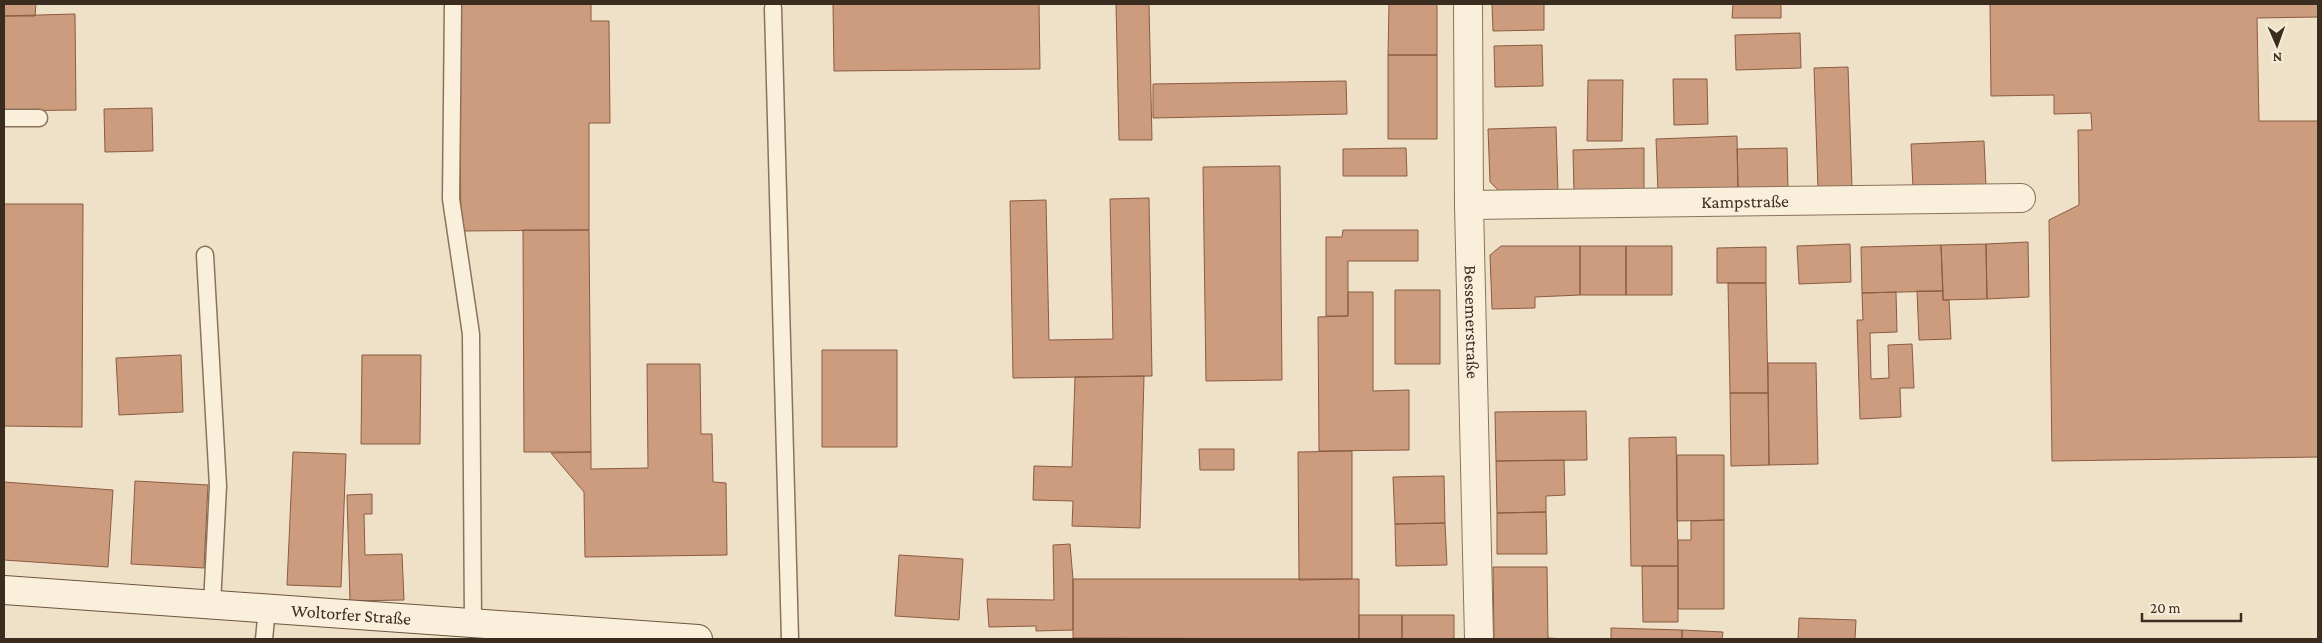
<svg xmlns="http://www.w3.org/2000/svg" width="2322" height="643" font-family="'Crimson Pro',serif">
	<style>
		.building { fill: #cd9b7d; stroke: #8a5c42 }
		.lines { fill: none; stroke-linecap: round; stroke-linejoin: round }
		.lane-casing { stroke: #8a735c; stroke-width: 19 }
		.street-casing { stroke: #8a735c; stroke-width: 30 }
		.secondary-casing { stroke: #6c543f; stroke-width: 30 }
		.lane { stroke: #f9efdb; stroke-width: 16 }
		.street { stroke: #f9efdb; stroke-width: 28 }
		.secondary { stroke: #f9efdb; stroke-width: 28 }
		.labels { text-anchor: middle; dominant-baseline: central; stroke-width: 5; stroke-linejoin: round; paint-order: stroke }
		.street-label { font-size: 18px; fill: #3b2c20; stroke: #f6ecd7 }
	</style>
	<rect width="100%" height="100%" fill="#efe1c7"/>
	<path class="building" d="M4,4H36L35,16H4Z
		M459,4H591V21H609L610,123H589V230L461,231Z
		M833,4H1039L1040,69L834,71Z
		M1116,4H1149L1152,140H1119Z
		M1389,4H1437V55H1388Z
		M1492,4H1544V30L1493,31Z
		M1733,4H1781V18H1732Z
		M1990,4H2318V17L2257,18L2259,121H2318V457L2052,461L2049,220L2079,205L2078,130H2092L2091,113L2054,114V95L1991,96Z
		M75,14L76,110L4,111V16Z
		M1800,33L1801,68L1736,70L1735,35Z
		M1542,45L1543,86L1495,87L1494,46Z
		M1388,55H1437V139H1388Z
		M1848,67L1852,188L1818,189L1814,68Z
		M1673,79H1707L1708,124L1674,125Z
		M1588,80H1623L1622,141H1587Z
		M1346,81L1347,114L1153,118V84Z
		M152,108L153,151L105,152L104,109Z
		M1556,127L1558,191L1501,193L1490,182L1488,129Z
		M1737,136L1738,189L1658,192L1656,139Z
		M1984,141L1986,186L1913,189L1911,144Z
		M1406,148L1407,176H1343V149Z
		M1644,148V191L1574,192L1573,150Z
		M1787,148L1788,188L1738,189L1737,149Z
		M1280,166L1282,380L1206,381L1203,167Z
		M1149,198L1152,376L1013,378L1010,201L1046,200L1049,340L1113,339L1110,199Z
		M4,204H83L82,427L4,426Z
		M523,230H589L591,452H524Z
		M1343,230H1418V261H1348V316H1326V237H1342Z
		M2028,242L2029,297L1987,299L1986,244Z
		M1850,244L1851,282L1799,284L1797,246Z
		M1986,244L1987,299L1943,300L1941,245Z
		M1941,245L1943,291L1862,293L1861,247Z
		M1501,246H1580V295L1535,297V308L1492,309L1490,255Z
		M1580,246H1626V295H1580Z
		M1626,246H1672V295H1626Z
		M1766,247V283H1717V248Z
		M1728,283H1766L1768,393H1730Z
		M1395,290H1440V364H1395Z
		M1917,291H1943V300H1949L1951,339L1919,340Z
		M1348,292H1373V391L1409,390V450L1319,451L1318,317L1348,316Z
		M1896,292L1897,332L1870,333L1871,379L1889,378L1888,345L1912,344L1914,388H1900L1901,417L1860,419L1857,320H1863L1862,293Z
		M822,350H897V447H822Z
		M181,355L183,412L119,415L116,358Z
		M362,355H421L420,444H361Z
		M1768,363H1816L1818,464L1769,465Z
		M647,364H700L701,434H712L713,482L726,483L727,555L585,557L584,492L551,453L591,452V469L648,468Z
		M1144,376L1140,528L1072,526L1073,501L1033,500L1034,466L1072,467L1075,377Z
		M1730,393H1768L1769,465L1731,466Z
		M1586,411L1587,460L1496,461L1495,412Z
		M1676,437L1678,566H1631L1629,438Z
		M1199,449H1234V470H1200Z
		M1352,451V579L1299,580L1298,452Z
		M293,452L346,454L341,587L287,585Z
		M1677,455H1724V520L1677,521Z
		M1564,460L1565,495L1546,496V512L1497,513L1496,461Z
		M1444,476L1445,523L1395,524L1393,477Z
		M135,481L208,485L204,568L131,564Z
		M4,482L113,490L108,567L4,560Z
		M372,494V514H364L365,555L402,554L404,600L350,601L347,495Z
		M1546,512L1547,554H1497V513Z
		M1724,520V609H1678V540H1691V521Z
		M1445,523L1447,565L1396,566L1395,524Z
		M1070,544L1073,579V630L1036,631V626L989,627L987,599L1054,600L1053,545Z
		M899,555L963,559L959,620L895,616Z
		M1642,566H1678V622H1643Z
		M1493,567H1547L1548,638L1567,639H1494Z
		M1073,579H1359V639L1073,638Z
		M1359,615H1402V639H1359Z
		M1402,615H1454V639H1402Z
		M1799,618L1856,620L1855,639H1798Z
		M1611,628L1682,630V639H1611Z
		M1682,630L1723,632L1722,639H1682Z"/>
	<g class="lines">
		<defs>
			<path id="lane" d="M453,4L451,199L471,334L473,623
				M773,8L790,639
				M4,118H39
				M205,255L218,486L212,605
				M264,639L267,609"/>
			<g id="street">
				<path id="s1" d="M1468,4L1469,205L1479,639"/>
				<path id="s2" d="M1469,205L2021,198"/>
			</g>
			<g id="secondary">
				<path id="s3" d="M4,590L698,639"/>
			</g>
		</defs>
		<use href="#lane" class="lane-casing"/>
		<use href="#street" class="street-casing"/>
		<use href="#secondary" class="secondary-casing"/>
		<use href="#lane" class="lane"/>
		<use href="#street" class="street"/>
		<use href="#secondary" class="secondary"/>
	</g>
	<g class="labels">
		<g class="street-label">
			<text stroke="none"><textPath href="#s2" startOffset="276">Kampstraße</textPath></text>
			<text stroke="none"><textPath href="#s1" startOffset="318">Bessemerstraße</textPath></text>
			<text stroke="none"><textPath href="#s3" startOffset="348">Woltorfer Straße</textPath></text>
		</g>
	</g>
	<rect width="2322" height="643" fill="none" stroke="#3b2c20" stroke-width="10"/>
	<g transform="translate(2277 45) rotate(178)" stroke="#f6ecd7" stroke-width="4" paint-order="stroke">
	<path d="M0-4L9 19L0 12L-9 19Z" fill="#3b2c20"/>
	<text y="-8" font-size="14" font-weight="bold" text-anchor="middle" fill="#3b2c20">N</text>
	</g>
	<path d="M2142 613v8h99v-8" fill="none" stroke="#3b2c20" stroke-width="2.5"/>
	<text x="2150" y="613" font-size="15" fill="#3b2c20" stroke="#f6ecd7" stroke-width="4" paint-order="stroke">20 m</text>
</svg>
